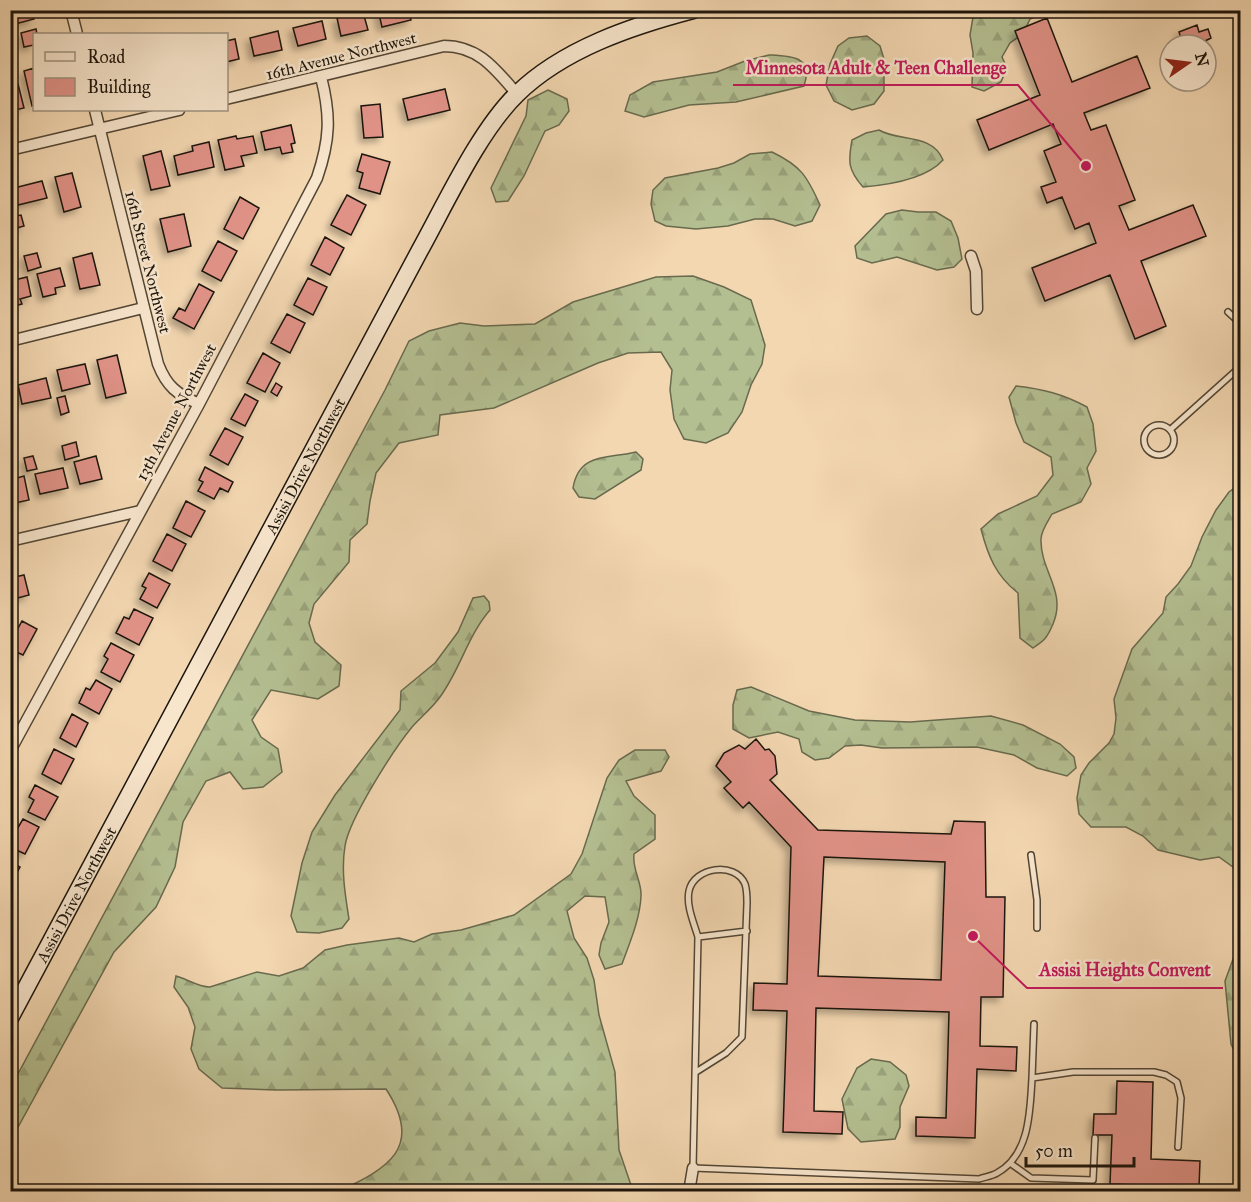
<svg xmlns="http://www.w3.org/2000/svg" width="1251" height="1202" font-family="'IM FELL Great Primer',serif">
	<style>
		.forest { fill: url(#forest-firs); stroke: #686a4e; stroke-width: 1.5 }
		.building { fill: #e09287; stroke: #1c150c; stroke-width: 1.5; fill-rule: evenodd; filter: url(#shadow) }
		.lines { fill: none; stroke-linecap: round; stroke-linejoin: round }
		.lane-casing { stroke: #524635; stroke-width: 8 }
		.street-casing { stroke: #524635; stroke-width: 13 }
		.secondary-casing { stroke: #1c150c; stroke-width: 19 }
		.lane { stroke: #f7e5cc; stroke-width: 5 }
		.street { stroke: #f7e5cc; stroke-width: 10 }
		.secondary { stroke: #f7e5cc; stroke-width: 16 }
		.labels { text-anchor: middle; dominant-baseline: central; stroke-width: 5; stroke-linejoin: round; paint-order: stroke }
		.street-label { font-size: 16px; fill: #1c150c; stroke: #f7e5cc }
		.leader { fill: none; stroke: #c2185b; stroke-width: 2 }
		.callout-dot { fill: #c2185b; stroke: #f7e5cc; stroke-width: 2 }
		.callout-label { font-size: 18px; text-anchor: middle; font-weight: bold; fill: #c2185b; stroke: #f7e5cc; stroke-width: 5; stroke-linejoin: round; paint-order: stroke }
	</style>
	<defs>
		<pattern id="forest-firs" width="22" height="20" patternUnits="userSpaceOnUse" patternTransform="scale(1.5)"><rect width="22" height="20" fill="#b4bf91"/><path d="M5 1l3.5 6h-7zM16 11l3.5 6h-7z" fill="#9aa37c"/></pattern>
		<filter id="shadow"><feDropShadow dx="-4.5" dy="4.5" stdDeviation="3" flood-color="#0004"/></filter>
	</defs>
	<rect width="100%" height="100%" fill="#f3d7b1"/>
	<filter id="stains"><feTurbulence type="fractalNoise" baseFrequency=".00333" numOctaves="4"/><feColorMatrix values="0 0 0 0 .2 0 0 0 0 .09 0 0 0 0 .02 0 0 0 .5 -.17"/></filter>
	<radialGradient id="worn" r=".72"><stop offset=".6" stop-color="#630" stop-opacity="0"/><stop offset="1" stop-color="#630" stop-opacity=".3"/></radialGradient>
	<path class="forest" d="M974,11H1115L1070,15L1050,11L1030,19L1023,34L1010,43L1002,57L1007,68L1001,82L984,91L972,87L973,53L970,35Z
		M867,36L880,46L884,59V91L874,104L852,110L834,101L826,85L830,64L838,46L849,38Z
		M769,55C791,56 814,56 804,86L736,102L689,105L644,117L625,111L630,95L653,82L717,72L745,61Z
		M548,90L567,99L569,111L559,125L545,131L524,176L508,201L496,202L491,188L526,116L528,100Z
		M879,130C899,142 932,133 943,160C926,179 887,185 863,187C848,170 848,162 852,140L866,133Z
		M772,152C801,166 807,176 820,205L812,221L795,226L773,219H755L728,226L696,229L666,226L655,221L651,204L653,190L665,178L718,168L734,163L750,154Z
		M902,210L918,212H936L951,221L958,238L962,259L954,267L937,270L897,257L872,263L857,258L855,246L886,214Z
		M693,276L724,287L751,300L765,345L762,364L751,385L742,412L728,433L706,443L684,439L674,419L670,390L672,370L661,352L628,353L598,363L494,408L440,415L438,435L399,443L376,473L370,501L367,524L350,540L349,562L314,604L309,623L315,642L341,665L339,686L318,699L271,690L252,720L261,737L278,749L282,772L263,787L243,789L230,772L206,781L183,822L175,867L156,907L114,952L11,1140V1087L385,390L409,341L429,331L460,323L484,326L535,324L573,302L656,277Z
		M1016,386C1043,389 1063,394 1087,407L1093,424L1096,451L1087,468L1091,484L1081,502L1052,514C1048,521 1041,531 1041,539C1040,571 1067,591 1053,624C1047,638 1045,640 1033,648L1020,638L1018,593C996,576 988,556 981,529L998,514L1037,496L1053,475L1051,457L1024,442L1016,423L1009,397Z
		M636,452L643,459L641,470L595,499L579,497L573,488C579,452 608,459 636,452Z
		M1240,484V872L1219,857L1200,860L1158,850L1143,836L1126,827H1091L1079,814L1077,798L1081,775L1089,763L1109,743L1114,734L1116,718L1114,699L1132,649L1163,613L1166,597L1178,584L1191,566L1202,537L1216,510L1229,492Z
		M484,596L489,602L490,610C468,635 460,670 440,697C432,708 421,717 412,727C394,749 349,819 345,846C341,870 345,894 349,919L342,928L319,933L297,932L291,916L302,863L312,832L335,795L400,710L401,691L435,663L458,632L473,598Z
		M751,687L809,711L855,720L910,722L991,716L1023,725L1060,744L1074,757L1076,768L1067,776L1037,768L1014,755L977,747L882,748L861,745L845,746L829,758L815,760L802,752L799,739L778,732L749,738L733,729V705L737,690Z
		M635,750H665L669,757L661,771L626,781L634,796L655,815V839L634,854C632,870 642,882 641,896C640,919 630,942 622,964L605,969L599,955L601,943L609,922L605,897L585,896L567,911L574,938L587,958L594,980L599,1015L615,1072L619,1150L631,1185V1191H339C389,1168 424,1147 386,1089L277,1090L222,1088L199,1069L191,1049L195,1027L188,1007L174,987L176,976C187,979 198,987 210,987L257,972L279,976L303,968L325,950L347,945L399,938L414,942L432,934L461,930L514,915L571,874L582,854L607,778L619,760Z
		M1240,940V1063L1231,1044L1225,981Z
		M871,1059L890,1062L906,1075L909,1086L900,1107V1127L895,1139L861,1142L848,1129L842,1099L857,1068Z"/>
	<path class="building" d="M12,10H32L34,19L15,24Z
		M378,10H409L411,20L382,27Z
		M363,12L368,30L341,36L337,18Z
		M1047,18L1072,82L1137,56L1150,88L1084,113L1091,130L1106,125L1135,200L1119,206L1129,230L1193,205L1206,236L1141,261L1166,326L1135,339L1110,275L1045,301L1032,268L1096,243L1089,223L1075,229L1062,197L1047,203L1041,187L1056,182L1044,151L1061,144L1053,124L989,150L977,120L1040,95L1015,31Z
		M322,21L326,39L298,46L293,28Z
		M1197,25L1199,32L1208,29L1211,38L1203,42L1204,45H1173L1182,41L1179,32Z
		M36,29L37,34H34V45L24,47L21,33Z
		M278,31L282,50L254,56L250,38Z
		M235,39L239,59L226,62V41Z
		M34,68V105L32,106L24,71Z
		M18,84L24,108L10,111V86Z
		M445,89L450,110L408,120L403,99Z
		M380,104L383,137L364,138L361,106Z
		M291,125L295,143L291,144L293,152L282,154L280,147L265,150L261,132Z
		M236,136L237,139L253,136L257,153L241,156L244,166L225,170L218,140Z
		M209,142L214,167L178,175L174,156L193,151L192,146Z
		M161,151L170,186L151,190L143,156Z
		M362,154L390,162L380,194L359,188L363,173L357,171Z
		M72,173L81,207L64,212L55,177Z
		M42,181L47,198L18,205L14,188Z
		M347,195L366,205L351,235L331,225Z
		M240,197L259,208L243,239L224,229Z
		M184,214L191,246L168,252L160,219Z
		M21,215L24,226L13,229L10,217Z
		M325,237L344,248L330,275L311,265Z
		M218,241L237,251L221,281L202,271Z
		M37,253L41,267L28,271L24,256Z
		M92,253L100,285L80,289L73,258Z
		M60,268L65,286L55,288L56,294L43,297L37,274Z
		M27,277L31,296L20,299L22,304L10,307V281Z
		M308,278L327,287L313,315L294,305Z
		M199,284L214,292L194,329L173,318L179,308L185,311Z
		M287,314L305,323L290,353L271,343Z
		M263,353L280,363L265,392L247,383Z
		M117,355L126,393L106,398L97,360Z
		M85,364L90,384L62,391L57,370Z
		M46,378L51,398L22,404L18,385Z
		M276,383L282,387L277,396L271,392Z
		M245,394L258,401L245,426L231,419Z
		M65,396L69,412L61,415L57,398Z
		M225,428L243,437L228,465L210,455Z
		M76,442L79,456L65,460L62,446Z
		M33,456L37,469L27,471L24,458Z
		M96,456L102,479L80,484L74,462Z
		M205,467L233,482L228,492L220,488L214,499L198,491L203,482L199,480Z
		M63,468L68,488L40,494L35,474Z
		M24,476L29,500L10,504V480Z
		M186,501L205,511L191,537L173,528Z
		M167,534L186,544L172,571L153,561Z
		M149,573L170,584L157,608L140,599L146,588L142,586Z
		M24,575L29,595L10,600V578Z
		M134,609L153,618L139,645L116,633L124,617L129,619Z
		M22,621L37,629L23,655L10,649V643Z
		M111,643L134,655L120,682L101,672L108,659L104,656Z
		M96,680L112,689L99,714L79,703L86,688L90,690Z
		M72,714L88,723L76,747L60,738Z
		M756,739L765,750L769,749L775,756L777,774L770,780L818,830L951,834L954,821L985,822L986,897H1005L1003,997H981L980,1046L1017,1047L1016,1071L977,1069L975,1138L916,1136V1117L946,1118L949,1012L816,1008L814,1111L843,1112L842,1134L783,1132L787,1011L753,1010L754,983L787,984L791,847L749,802L743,808L724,788L731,782L716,766L724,753L739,745L745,749ZM824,857L945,862L941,980L818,976Z
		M54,749L74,759L61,784L42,774Z
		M35,785L58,797L45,820L28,812L34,800L29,797Z
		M23,819L39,827L25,854L10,847V832L12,829L16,831Z
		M10,862L20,867L10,885Z
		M1117,1081L1153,1082L1151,1159L1200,1161L1199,1187L1110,1184L1112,1135H1093L1094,1114H1116Z"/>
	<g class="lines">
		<defs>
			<path id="lane" d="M1228,312L1240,323
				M1144 440a15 15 0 1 1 30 0a15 15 0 1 1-30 0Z
				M1171,429L1240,367
				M1031,855L1037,900V928
				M698,937L747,931
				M1034,1024L1032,1078L1073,1072H1154L1166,1075L1177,1082L1181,1098L1178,1147
				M696,1072L726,1053L742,1037L747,903C747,898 747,890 745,884C735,861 694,867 689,891C686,906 694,923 698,937L693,1168L979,1179C985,1177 992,1176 997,1173C1030,1155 1030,1111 1032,1078
				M1010,1163L1031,1178L1093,1180L1095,1138"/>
			<path id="street" d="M71,10L77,34
				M226,99L444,46C479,46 496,70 517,94
				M95,110L158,364C167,387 177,394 199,404
				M10,150L179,110
				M971,256L976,271L977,309
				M10,341L143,308
				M10,541L140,511
				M10,751L199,404L317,178C330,140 331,116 321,77
				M689,1192L693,1168"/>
			<g id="secondary">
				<path id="s1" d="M10,1018L420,250C446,203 479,131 517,94C563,49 632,26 693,10"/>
			</g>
		</defs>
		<use href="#lane" class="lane-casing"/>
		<use href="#street" class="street-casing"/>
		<use href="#secondary" class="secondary-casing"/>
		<use href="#lane" class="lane"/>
		<use href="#street" class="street"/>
		<use href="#secondary" class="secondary"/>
	</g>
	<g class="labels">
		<g class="street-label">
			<text transform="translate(341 56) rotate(-14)">16th Avenue Northwest</text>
			<text transform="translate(148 262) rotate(76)">16th Street Northwest</text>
			<text transform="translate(176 412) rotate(-62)">13th Avenue Northwest</text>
			<text stroke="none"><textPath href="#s1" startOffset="626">Assisi Drive Northwest</textPath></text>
			<text stroke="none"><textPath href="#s1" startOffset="140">Assisi Drive Northwest</textPath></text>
		</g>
	</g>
	<path class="leader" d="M1086 166L1018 85H733M973 936L1027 988H1223"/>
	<g class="callout-dot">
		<circle cx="1086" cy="166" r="6"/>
		<circle cx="973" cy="936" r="6"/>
	</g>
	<g class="callout-label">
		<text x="876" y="74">Minnesota Adult &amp; Teen Challenge</text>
		<text x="1125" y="976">Assisi Heights Convent</text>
	</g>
	<rect width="1251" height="1202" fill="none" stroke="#f3d7b1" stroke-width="36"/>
	<rect x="12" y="12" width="1227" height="1178" fill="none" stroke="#1c150c" stroke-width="3"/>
	<rect x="18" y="18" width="1215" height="1166" fill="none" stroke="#1c150c" stroke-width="1.5"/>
	<rect x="33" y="33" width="195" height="78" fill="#f7e5cc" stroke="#9f927f" stroke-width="1.5"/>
	<rect x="45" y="52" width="30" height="9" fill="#f7e5cc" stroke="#9f927f" stroke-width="1.5"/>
	<text x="87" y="63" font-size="18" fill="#1c150c">Road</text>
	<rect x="45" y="78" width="30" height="18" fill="#e09287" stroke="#9f927f" stroke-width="1.5"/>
	<text x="87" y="93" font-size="18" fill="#1c150c">Building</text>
	<g transform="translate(1188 63) rotate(76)"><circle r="28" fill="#f7e5cc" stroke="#9f927f" stroke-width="1.5"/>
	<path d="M0-4.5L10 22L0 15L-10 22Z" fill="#8f2418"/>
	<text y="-9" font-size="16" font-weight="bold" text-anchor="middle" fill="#1c150c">N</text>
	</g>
	<path d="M1026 1157v9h108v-9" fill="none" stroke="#1c150c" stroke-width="3"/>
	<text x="1035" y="1157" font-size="18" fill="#1c150c" stroke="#f7e5cc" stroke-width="4.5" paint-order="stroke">50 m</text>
	<rect width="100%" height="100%" filter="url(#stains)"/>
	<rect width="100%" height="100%" fill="url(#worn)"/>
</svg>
